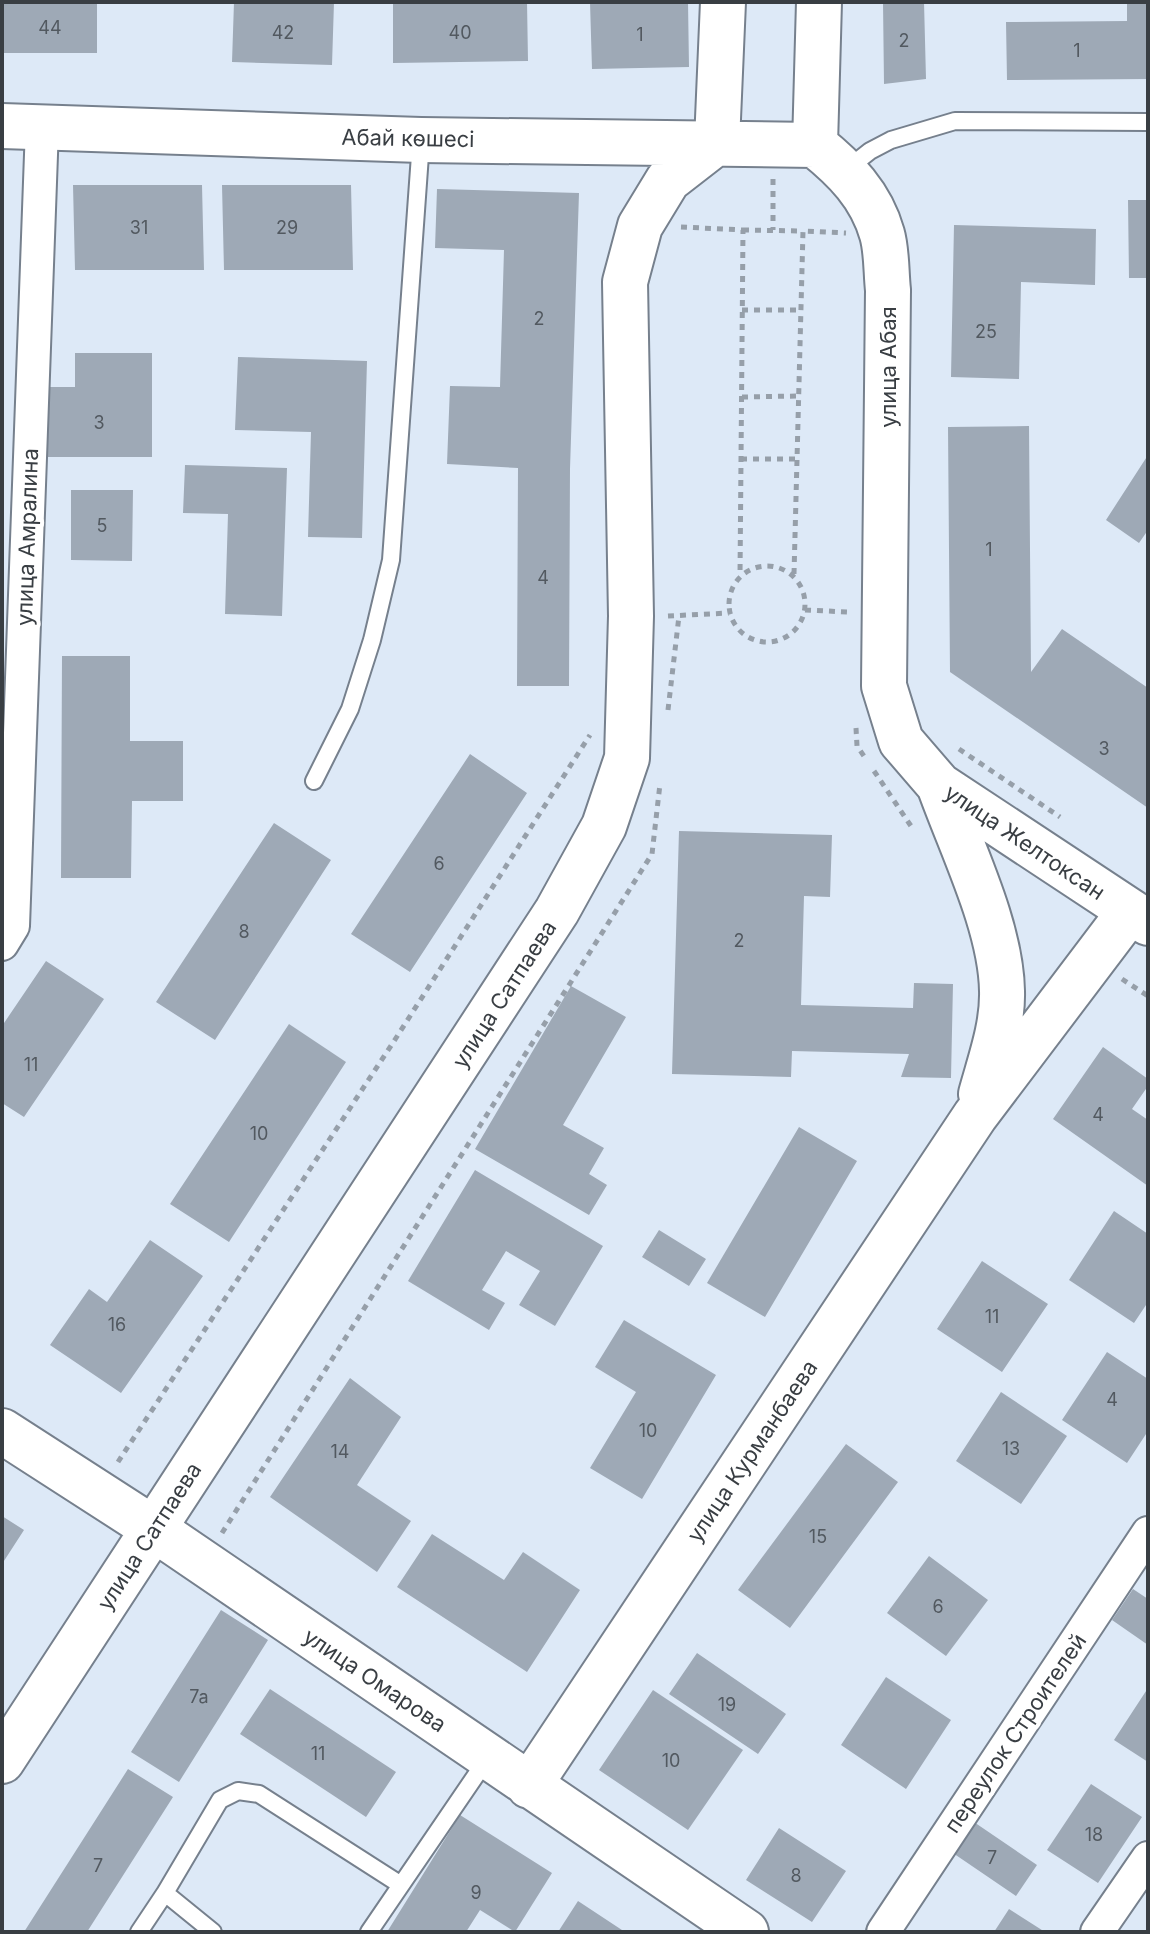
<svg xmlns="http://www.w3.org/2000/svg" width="1150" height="1934" font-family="Inter,sans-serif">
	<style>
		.building { fill: #9ea9b6 }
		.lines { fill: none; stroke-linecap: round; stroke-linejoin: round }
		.lane-casing { stroke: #76808d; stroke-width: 20 }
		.street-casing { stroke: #76808d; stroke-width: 36 }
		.secondary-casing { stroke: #76808d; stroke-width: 48 }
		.path { stroke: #969fa9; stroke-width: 5; stroke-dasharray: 6 6; stroke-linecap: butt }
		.lane { stroke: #fff; stroke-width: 16 }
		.street { stroke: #fff; stroke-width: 32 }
		.secondary { stroke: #fff; stroke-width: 44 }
		.labels { text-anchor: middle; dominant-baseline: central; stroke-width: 8; stroke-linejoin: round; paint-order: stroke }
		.number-label { font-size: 18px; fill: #525960 }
		.street-label { font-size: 22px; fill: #393e43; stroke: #fff }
	</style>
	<rect width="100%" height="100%" fill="#dde9f7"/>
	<path class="building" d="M2,2H97V53H2Z
		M234,2H334L332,65L232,62Z
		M393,2H527L528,61L393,63Z
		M590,2H688L689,67L592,69Z
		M883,2H924L926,79L884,84Z
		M1127,2H1148V79L1007,80L1006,22L1127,21Z
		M73,185H202L204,270H75Z
		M222,185H351L353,270H224Z
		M437,189L579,193L570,469L569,686H517L518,468L447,464L450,386L500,387L504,250L435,248Z
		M1128,200H1148V278H1129Z
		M954,225L1096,229L1095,285L1021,282L1019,379L951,377Z
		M75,353H152V457H45V387H75Z
		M238,357L367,361L362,538L308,537L311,432L235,430Z
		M1029,426L1031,672L1062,629L1148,688V808L950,672L948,427Z
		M1148,455V530L1139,543L1106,520Z
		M185,465L287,468L282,616L225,614L228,514L183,513Z
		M71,490H133L132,561L71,560Z
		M62,656H130V741H183V801H132L131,878H61Z
		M470,754L527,793L410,972L351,934Z
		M274,823L331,860L215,1040L156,1002Z
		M679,831L832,835L830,897L804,896L801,1005L913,1008L914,983L953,984L951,1078L901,1077L909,1054L792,1051L791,1077L672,1074Z
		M46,961L104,999L24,1117L2,1103V1026Z
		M571,986L626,1017L563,1125L604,1148L589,1174L607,1185L589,1215L475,1149Z
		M289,1024L346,1062L229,1242L170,1204Z
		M1103,1047L1148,1079V1086L1132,1109L1148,1120V1186L1053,1119Z
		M799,1127L857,1161L765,1317L707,1283Z
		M475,1170L603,1246L555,1326L519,1305L540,1271L506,1251L482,1290L505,1303L489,1330L408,1281Z
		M1114,1211L1148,1234V1302L1134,1323L1069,1280Z
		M659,1230L706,1259L689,1286L642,1257Z
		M150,1240L203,1276L121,1393L50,1345L89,1289L107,1302Z
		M982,1261L1048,1304L1002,1372L937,1329Z
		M624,1320L716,1375L642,1499L590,1468L636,1392L595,1367Z
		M1107,1352L1148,1379V1431L1127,1463L1062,1420Z
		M350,1378L401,1417L357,1485L411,1521L377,1572L270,1497Z
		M1001,1392L1067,1436L1021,1504L956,1461Z
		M846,1444L898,1482L790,1628L738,1590Z
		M2,1516L24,1530L2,1564Z
		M432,1534L504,1580L523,1552L580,1590L527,1672L397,1587Z
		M929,1556L988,1600L946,1656L887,1613Z
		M1133,1589L1148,1599V1645L1112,1620Z
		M221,1610L268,1640L179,1782L131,1752Z
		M697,1653L786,1714L758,1754L669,1694Z
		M886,1677L951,1720L906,1789L841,1745Z
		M1148,1688V1762L1114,1740Z
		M270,1689L396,1772L366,1817L240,1734Z
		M653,1690L743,1750L688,1830L599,1770Z
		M128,1769L173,1797L87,1932H24Z
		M1091,1784L1142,1817L1098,1883L1047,1850Z
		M460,1815L552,1873L515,1932L480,1910L466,1932H387Z
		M968,1818L1037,1865L1016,1896L947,1849Z
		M779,1828L846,1871L812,1922L746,1880Z
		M578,1901L625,1932H558Z
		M1009,1909L1045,1932H994Z"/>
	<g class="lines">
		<defs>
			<path id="lane" d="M846,170L870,151L891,140L955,121L1148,122
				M314,781L350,709L372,640L391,560L421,141
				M165,1893L220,1800L238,1791L259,1794L401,1885
				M139,1932L165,1893L213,1932
				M369,1932L487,1759"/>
			<path id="street" d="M2,944L13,926L42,127
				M883,1932L1148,1533
				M1097,1932L1148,1858"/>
			<path id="secondary" d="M2,126L421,140L815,145
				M815,145C845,169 871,195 882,234C887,251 886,272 888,290L884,686L901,741L939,785L1148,923
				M815,145L819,2
				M939,785C961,847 1001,926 1002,991C1003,1026 990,1061 981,1094
				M2,1431L154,1529L746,1932
				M2,1761L557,911L604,826L627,758L631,616L625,282L640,226L668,180L717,142L723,2
				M529,1786L975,1116L1130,911"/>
		</defs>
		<use href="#lane" class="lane-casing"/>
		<use href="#street" class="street-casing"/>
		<use href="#secondary" class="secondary-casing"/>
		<path class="path" d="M773,179V230
			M681,227L743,230L740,576
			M743,230L803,231
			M742,310H801
			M742,397L798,396
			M741,459H795
			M729 604a38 38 0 1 1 76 0a38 38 0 1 1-76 0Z
			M794,574L803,231L846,233
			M805,610L848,612
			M668,616L729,613
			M668,710L679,616
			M856,728L857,746L866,759
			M959,749L1060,817
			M874,771L913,829
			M1122,979L1148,996
			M118,1462L396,1038L590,735
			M222,1533L652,854L660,784"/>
		<use href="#lane" class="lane"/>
		<use href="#street" class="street"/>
		<use href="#secondary" class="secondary"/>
	</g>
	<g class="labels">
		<g class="number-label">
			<text x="50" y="27">44</text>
			<text x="283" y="32">42</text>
			<text x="460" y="32">40</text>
			<text x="640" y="34">1</text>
			<text x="904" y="40">2</text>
			<text x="1077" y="50">1</text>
			<text x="139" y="227">31</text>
			<text x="287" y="227">29</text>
			<text x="539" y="318">2</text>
			<text x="986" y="331">25</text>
			<text x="99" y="422">3</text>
			<text x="102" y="525">5</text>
			<text x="989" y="549">1</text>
			<text x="543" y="577">4</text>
			<text x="1104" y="748">3</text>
			<text x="439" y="863">6</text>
			<text x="244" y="931">8</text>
			<text x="739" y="940">2</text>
			<text x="31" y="1064">11</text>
			<text x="1098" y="1114">4</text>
			<text x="259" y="1133">10</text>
			<text x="992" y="1316">11</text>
			<text x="117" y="1324">16</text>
			<text x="1112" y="1399">4</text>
			<text x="648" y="1430">10</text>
			<text x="1011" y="1448">13</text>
			<text x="340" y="1451">14</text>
			<text x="818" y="1536">15</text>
			<text x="938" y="1606">6</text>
			<text x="199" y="1696">7а</text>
			<text x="727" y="1704">19</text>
			<text x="318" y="1753">11</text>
			<text x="671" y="1760">10</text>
			<text x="1094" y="1834">18</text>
			<text x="992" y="1857">7</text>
			<text x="98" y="1865">7</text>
			<text x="796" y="1875">8</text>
			<text x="476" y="1892">9</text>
		</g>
		<g class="street-label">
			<text transform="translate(408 138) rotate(1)">Абай көшесі</text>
			<text transform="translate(888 367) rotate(-90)">улица Абая</text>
			<text transform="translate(27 537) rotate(-88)">улица Амралина</text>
			<text transform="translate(1025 842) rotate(34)">улица Желтоксан</text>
			<text transform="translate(504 994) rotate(-57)">улица Сатпаева</text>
			<text transform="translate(752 1451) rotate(-56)">улица Курманбаева</text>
			<text transform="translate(149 1536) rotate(-57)">улица Сатпаева</text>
			<text transform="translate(375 1680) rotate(34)">улица Омарова</text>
			<text transform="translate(1015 1733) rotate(-56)">переулок Строителей</text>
		</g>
	</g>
	<rect width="1150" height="1934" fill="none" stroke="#393e43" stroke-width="8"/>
</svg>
